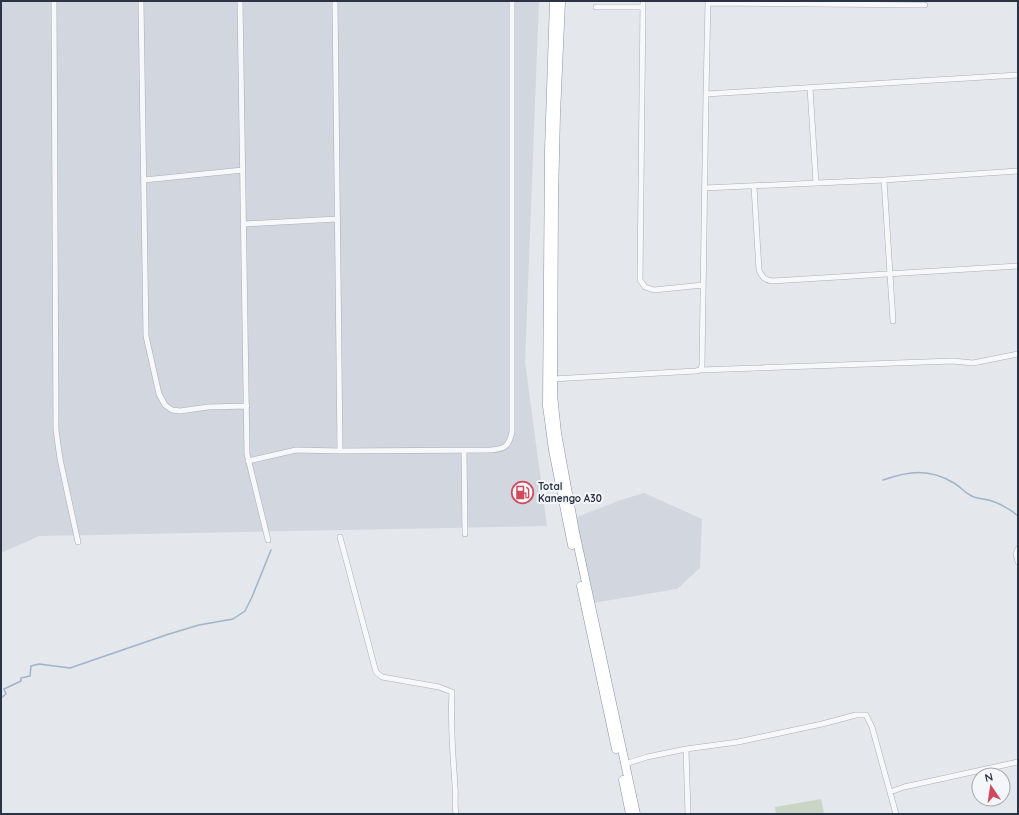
<svg xmlns="http://www.w3.org/2000/svg" width="1019" height="815" font-family="Quicksand,sans-serif">
	<style>
		.built { fill: #d2d6de }
		.green { fill: #c9d6c5 }
		.lines { fill: none; stroke-linecap: round; stroke-linejoin: round }
		.stream { stroke: #9fb4cc; stroke-width: 1.5 }
		.minor-casing { stroke: #a9aeb7; stroke-width: 6 }
		.trunk-casing { stroke: #8b94a3; stroke-width: 9 }
		.minor { stroke: #f7f8fa; stroke-width: 5 }
		.trunk { stroke: #fff; stroke-width: 8 }
		.labels { text-anchor: middle; dominant-baseline: central; stroke-width: 4; stroke-linejoin: round; paint-order: stroke }
		.poi-label { font-size: 10px; font-weight: bold; fill: #2b3445; stroke: #f4f6f9; text-anchor: start }
	</style>
	<rect width="100%" height="100%" fill="#e4e7ec"/>
	<path class="built" d="M1,1H539L525,362L547,526L39,536L1,553Z
		M644,493L702,519L700,568L677,589L593,603L574,518L621,500Z"/>
	<path class="green" d="M821,799L824,814H776L775,807Z"/>
	<g class="lines">
		<path class="stream" d="M883,480C909,471 929,468 954,483C961,487 965,494 974,497C979,499 986,499 992,501C1001,504 1010,509 1018,516
			M1,698L6,694L4,689L21,681V678L30,676L31,666L39,664L70,668L169,634L199,625L233,619L245,611L252,597L271,550"/>
		<defs>
			<path id="minor" d="M54,1L56,430L60,459L78,542
				M141,1L146,336L159,394L165,405L172,410L180,411L208,407L247,406
				M240,1L247,454L268,540
				M335,1L340,451
				M643,1L640,280L645,287L654,290L703,285
				M708,3L925,5
				M596,7H643
				M810,88L816,183
				M706,94L1018,75
				M144,180L243,170
				M884,180L893,321
				M754,187L759,270C762,277 765,280 772,281L1018,266
				M705,188L884,180L1018,171
				M244,224L337,219
				M700,370L953,361L973,363L1018,354
				M552,379L696,371L700,370L702,366L706,94L708,1
				M464,450L465,534
				M248,461L296,450L340,451L491,450C505,449 509,446 512,432V1
				M340,537L376,672L382,677L439,687L452,692C450,723 453,755 455,786C456,796 454,804 456,814
				M1018,549L1016,554L1018,562
				M686,749L688,814
				M625,764L647,757L686,749L738,742L822,724L856,715H866L872,727L896,814
				M890,792L904,787L1018,762"/>
			<path id="trunk" d="M554,1L549,150L547,406L553,450L572,545
				M561,1L556,114L554,197L553,395L557,433L575,532L636,814
				M581,586L616,749
				M623,780L630,814"/>
		</defs>
		<use href="#minor" class="minor-casing"/>
		<use href="#trunk" class="trunk-casing"/>
		<use href="#minor" class="minor"/>
		<use href="#trunk" class="trunk"/>
	</g>
	<defs>
		<symbol id="fuel-ring" viewBox="-11 -11 22 22"><circle r="9.5" fill="#f4f6f9" stroke="#d1495b" stroke-width="1.5"/><path d="M-5.5-6h7V0h2V4h1.3V-2.5L3-4.5l.8-.8L6-3V5H2.5V1h-1V6h-7ZM-4.2-4.7v3.2H.2V-4.7Z" fill="#d1495b"/></symbol>
	</defs>
	<g fill-rule="evenodd">
		<use href="#fuel-ring" x="510" y="480" width="25" height="25"/>
	</g>
	<g class="labels">
		<g class="poi-label">
			<text x="538" y="486">Total<tspan x="538" dy="12">Kanengo A30</tspan></text>
		</g>
	</g>
	<rect width="1019" height="815" fill="none" stroke="#2b3445" stroke-width="4"/>
	<g transform="translate(991 787) rotate(347)"><circle r="19" fill="#f4f6f9" stroke="#a4a8b1"/>
	<path d="M0-3L7 15L0 10L-7 15Z" fill="#d1495b"/>
	<text y="-6" font-size="11" font-weight="bold" text-anchor="middle" fill="#2b3445">N</text>
	</g>
</svg>
